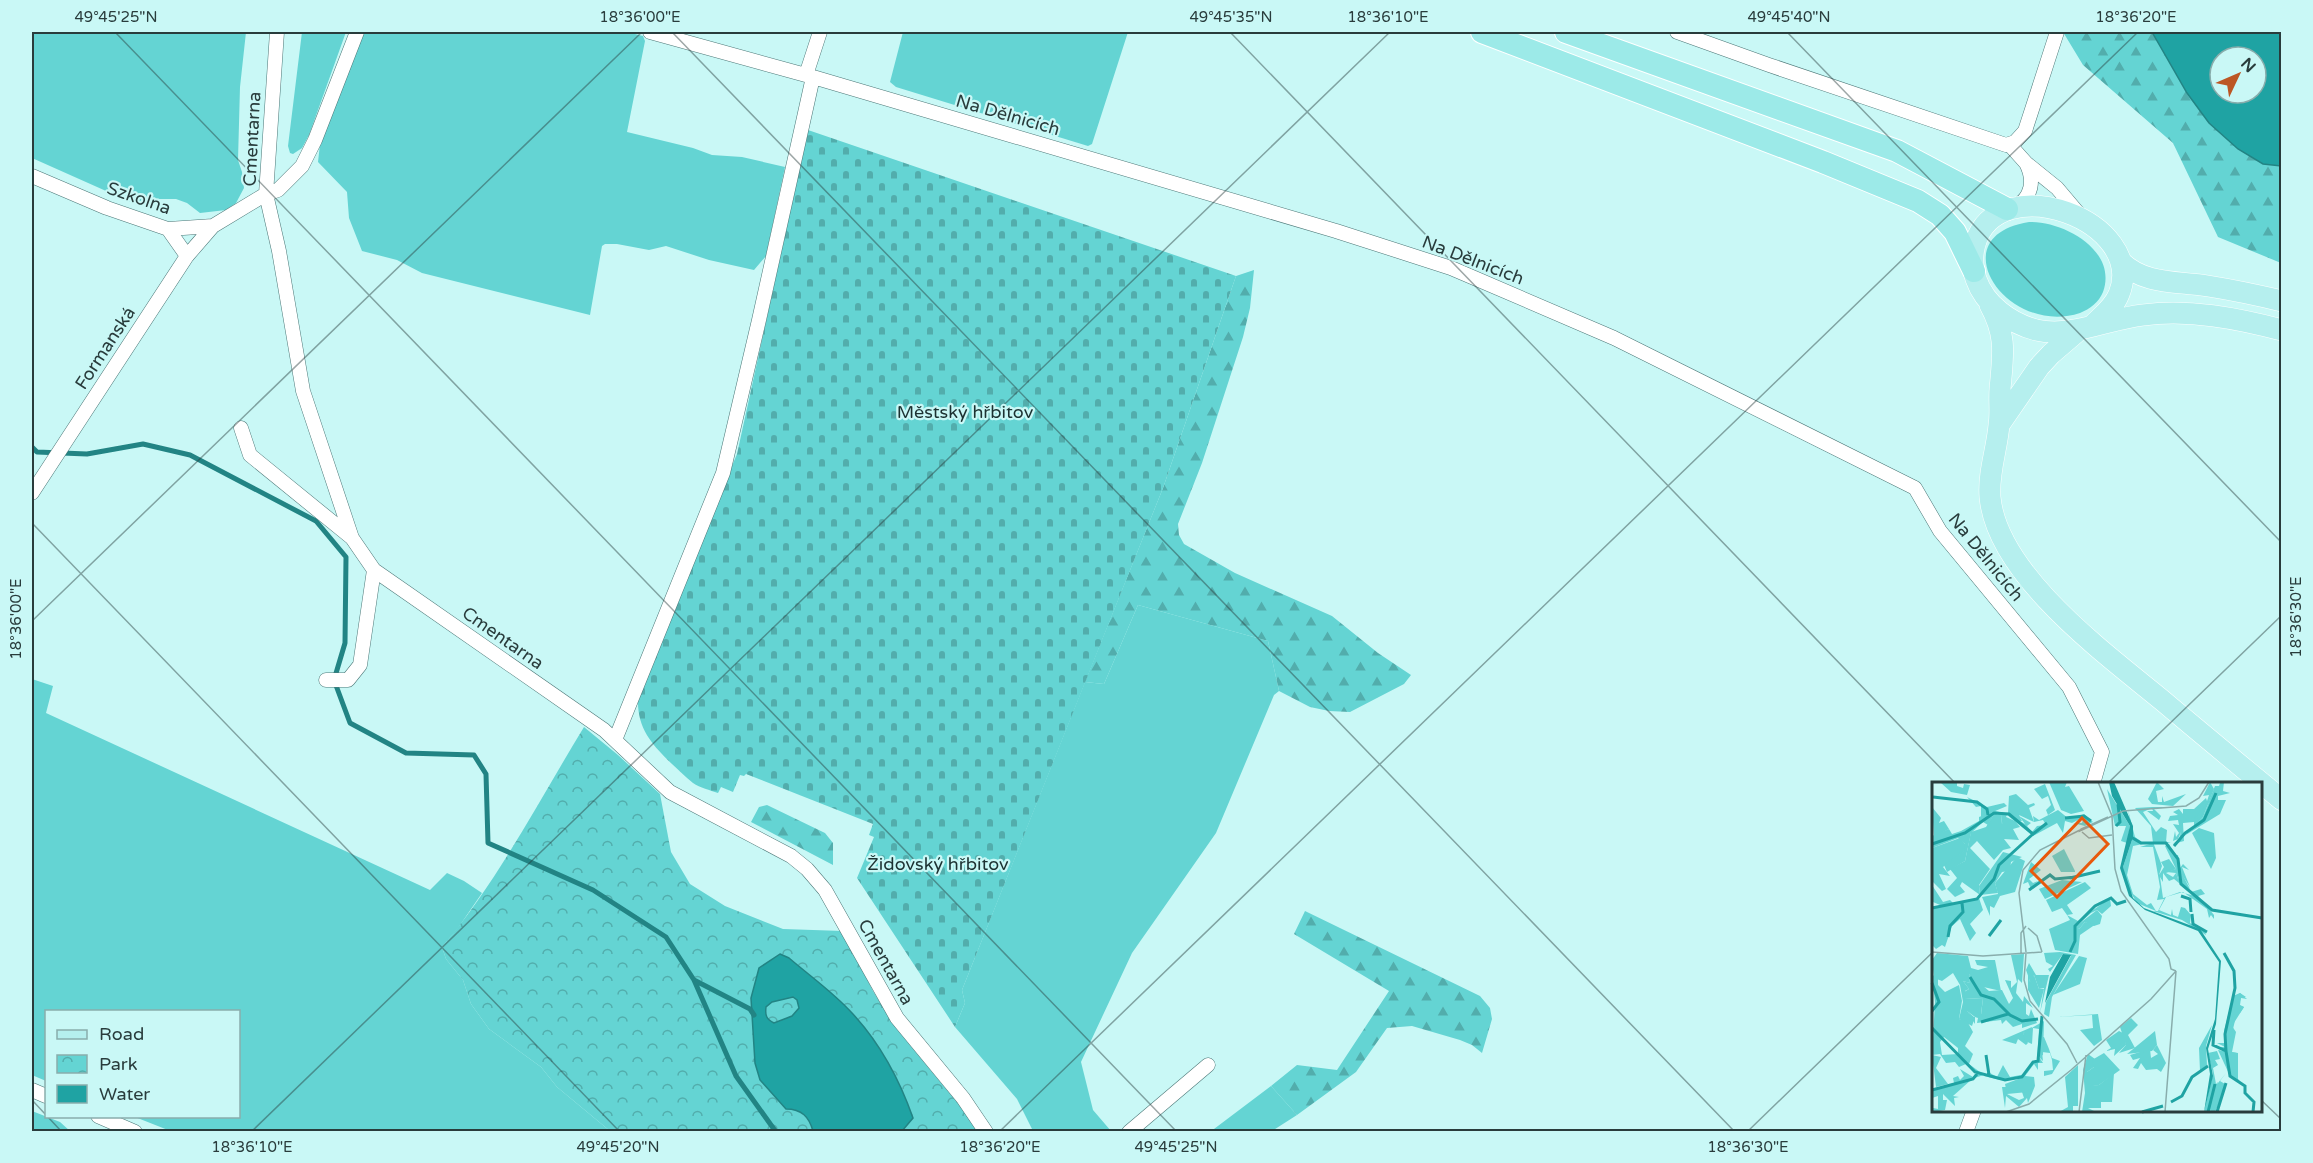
<svg xmlns="http://www.w3.org/2000/svg" width="2313" height="1163" font-family="'Varela Round',sans-serif">
	<style>
		.grass { fill: #64d4d3 }
		.forest { fill: url(#forest-firs) }
		.cemetery { fill: url(#cemetery-stones) }
		.park { fill: url(#park-crowns) }
		.water { fill: #1fa3a3; stroke: #228484; stroke-width: 1.5; fill-rule: evenodd }
		.lines { fill: none; stroke-linecap: round; stroke-linejoin: round }
		.stream { stroke: #228484; stroke-width: 5 }
		.minor-casing { stroke: #4c7777; stroke-width: 15 }
		.primary-casing { stroke: #fff; stroke-width: 22 }
		.trunk-casing { stroke: #fff; stroke-width: 24 }
		.minor { stroke: #fff; stroke-width: 14 }
		.primary { stroke: #b5efee; stroke-width: 21 }
		.trunk { stroke: #9ceae8; stroke-width: 22 }
		.ticks { fill: none; stroke: #293c3c; stroke-width: 1.5; stroke-opacity: 0.45 }
		.labels { text-anchor: middle; dominant-baseline: central; stroke-width: 4.5; stroke-linejoin: round; paint-order: stroke }
		.street-label { font-size: 18px; fill: #293c3c; stroke: #c9f8f6 }
		.park-label { font-size: 18px; fill: #1c3131; stroke: #c9f8f6 }
		.inset-river { fill: none; stroke: #1fa3a3; stroke-width: 3 }
		.inset-road { fill: none; stroke: #89adac; stroke-width: 1.5 }
		.view { fill: #e8590c; fill-opacity: 0.15; stroke: #e8590c; stroke-width: 3 }
		.inset-edge { fill: none; stroke: #293c3c; stroke-width: 3 }
		.neatline { fill: none; stroke: #293c3c; stroke-width: 2 }
		.ticks-label { font-size: 15px; text-anchor: middle; fill: #293c3c }
	</style>
	<defs>
		<pattern id="forest-firs" width="22" height="20" patternUnits="userSpaceOnUse" patternTransform="scale(1.5)"><rect width="22" height="20" fill="#64d4d3"/><path d="M5 1l3.5 6h-7zM16 11l3.5 6h-7z" fill="#52adac"/></pattern>
		<pattern id="cemetery-stones" width="16" height="16" patternUnits="userSpaceOnUse" patternTransform="scale(1.5)"><rect width="16" height="16" fill="#64d4d3"/><path d="M2 7V4a2 2 0 0 1 4 0v3zM10 15v-3a2 2 0 0 1 4 0v3z" fill="#52adac"/></pattern>
		<pattern id="park-crowns" width="20" height="18" patternUnits="userSpaceOnUse" patternTransform="scale(1.5)"><rect width="20" height="18" fill="#64d4d3"/><path d="M2 6a3 3 0 1 1 6 0M12 15a3 3 0 1 1 6 0" fill="none" stroke="#52adac"/></pattern>
	</defs>
	<rect width="100%" height="100%" fill="#c9f8f6"/>
	<path class="grass" d="M32,32H246L240,87L238,160L242,172L244,188L236,203L226,210L200,213L187,203L176,199H153L133,203L32,158Z
		M302,32H346L309,135L302,148L293,154L290,153L288,146Z
		M362,32H627L643,36L645,41L627,132L693,148L712,155L742,157L785,167L766,256L754,270L709,260L666,246L649,250L617,244H605L602,246L590,315L422,273L397,260L362,251L349,218L347,192L318,162L320,144Z
		M903,32H1128L1092,144L1088,146L896,87L890,82Z
		M2029,222C2063,221 2118,250 2103,292C2099,302 2090,309 2080,313C2006,337 1939,236 2029,222Z
		M1138,605L1268,641L1279,691L1274,695L1216,833L1132,953L1081,1062L1093,1110L1111,1131H1033L1017,1099L955,1027L965,1003L962,990L1085,682L1104,684Z
		M32,679L53,686L46,713L430,890L447,873L464,881L482,893L458,928L442,947L446,959L463,980L471,1004L489,1029L541,1067L557,1087L610,1131L173,1132L135,1117L238,1116V1012H46V1081L32,1075Z
		M1271,1086L1297,1115L1272,1131L1210,1132Z
		M32,1111L60,1122L70,1131H32Z"/>
	<path class="forest" d="M2063,32H2152L2187,93L2263,164L2281,166V263L2218,237L2173,143L2083,65Z
		M1254,270L1250,308L1243,337L1202,463L1178,524L1179,535L1184,544L1235,573L1332,616L1378,653L1411,675L1404,684L1350,712L1329,711L1310,707L1279,691L1268,641L1138,605L1104,684L1085,682L1163,488L1236,276Z
		M767,805L825,833L833,843V865L751,822L759,807Z
		M1305,911L1480,996L1490,1008L1492,1019L1482,1053L1472,1045L1460,1040L1412,1026L1387,1028L1356,1072L1297,1115L1271,1086L1297,1065L1337,1070L1389,991L1294,934Z"/>
	<path class="cemetery" d="M808,130L1236,276L1163,488L962,990L965,1003L955,1027L857,878L874,837L869,835L873,824L746,774L744,776L740,775L733,792L721,787L718,793C710,790 700,788 693,783C685,777 679,770 672,764C647,740 634,723 639,687L737,454Z"/>
	<path class="park" d="M584,727L618,755L660,794L671,852L690,884L725,906L783,929L843,931L873,991L896,1028L970,1118L978,1131H610L557,1087L541,1067L489,1029L471,1004L463,980L446,959L442,947C496,884 540,799 584,727Z"/>
	<path class="water" d="M2152,32H2281V166L2263,164L2238,149L2209,123L2187,93ZM2220,57H2256V93H2220Z
		M780,954L789,958C810,976 834,993 852,1013C879,1042 900,1081 913,1118L902,1131H813C809,1117 802,1109 786,1109L760,1080L755,1063L751,998L759,968ZM793,997L797,1000L799,1008L792,1016L774,1023C766,1019 765,1015 766,1007L772,1002Z"/>
	<g class="lines">
		<path class="stream" d="M32,447L37,452L87,454L143,444L190,455L316,521L346,557L345,643L334,680L350,723L406,753L474,755L486,774L488,843L593,890L666,937L694,980L750,1009L754,1015
			M694,980L736,1076L776,1132"/>
		<defs>
			<path id="minor" d="M277,32L266,194L279,251L303,391L352,538L374,570L604,730L670,792L791,856L807,869L825,890L897,1018L963,1098L986,1132
				M650,32L813,77L1336,231L1451,268L1614,338L1915,488L1940,531L2069,687L2102,752L2093,784
				M1677,32L1769,65L2006,145L2015,142L2025,131L2057,32
				M806,75L820,32
				M2009,144L2026,163L2057,188L2079,214
				M32,176L107,208L168,229L213,226L266,194L278,190L302,166L315,140L357,32
				M2015,207C2032,198 2035,180 2026,163
				M168,229L187,256
				M241,428L250,455L352,538
				M32,493L187,256L213,226
				M326,680H348L360,665L374,570
				M615,740L723,473L759,320L813,77
				M32,1090L46,1096
				M98,1116L135,1132
				M1129,1132L1208,1065
				M1966,1132L1974,1110"/>
			<path id="primary" d="M2121,262C2145,285 2177,281 2208,286C2233,290 2257,295 2282,301
				M1990,305C2007,336 2003,355 2000,389C1999,401 2001,413 1999,425C1997,449 1988,473 1990,497C1997,575 2106,654 2163,701C2202,734 2242,767 2282,800
				M2093,325C2102,316 2114,307 2119,294C2148,221 1998,166 1975,244C1972,255 1972,268 1976,279C1985,305 2010,323 2036,330C2072,338 2107,319 2143,315C2189,309 2236,318 2282,330
				M1999,425L2039,367L2051,354L2079,330"/>
			<path id="trunk" d="M1482,32L1823,162L1918,201L1940,215L1955,232L1974,271
				M1566,32L1897,151L2007,209"/>
		</defs>
		<use href="#minor" class="minor-casing"/>
		<use href="#primary" class="primary-casing"/>
		<use href="#trunk" class="trunk-casing"/>
		<use href="#minor" class="minor"/>
		<use href="#primary" class="primary"/>
		<use href="#trunk" class="trunk"/>
	</g>
	<path class="ticks" d="M115,32L1177,1132M672,32L1735,1132M1230,32L1956,784M1787,32L2282,543M32,523L620,1132M32,621L642,32M2107,784L2282,615M2260,1099L2282,1120M32,1100L46,1115M47,1116L62,1132M251,1132L1390,32M999,1132L2138,32M1747,1132L1934,951"/>
	<g class="labels">
		<g class="street-label">
			<text transform="translate(1008 115) rotate(16)">Na Dělnicích</text>
			<text transform="translate(252 139) rotate(-87)">Cmentarna</text>
			<text transform="translate(139 198) rotate(19)">Szkolna</text>
			<text transform="translate(1473 260) rotate(21)">Na Dělnicích</text>
			<text transform="translate(105 348) rotate(-57)">Formanská</text>
			<text transform="translate(1986 557) rotate(51)">Na Dělnicích</text>
			<text transform="translate(503 638) rotate(35)">Cmentarna</text>
			<text transform="translate(886 962) rotate(61)">Cmentarna</text>
		</g>
		<g class="park-label">
			<text x="965" y="412">Městský hřbitov</text>
			<text x="938" y="864">Židovský hřbitov</text>
		</g>
	</g>
	<g transform="translate(1932 782)">
		<rect width="330" height="330" fill="#c9f8f6"/>
		<path d="M25,0V4L31,6L32,2L38,3L35,13L19,10L9,1ZM117,0H135L133,5L137,4L152,29L139,32L129,28ZM278,0L282,7L271,35L262,45V40L251,41L252,59L241,62L247,57L249,50L246,57L241,59L243,49L244,55L247,51L241,42L247,43L246,38L236,39L238,34L246,33L241,30L247,27L251,32V27H262L274,16L275,19L277,13L271,14ZM113,2L123,28L116,33L114,28L119,23L116,14L110,17L102,7ZM84,12L96,23L102,21L103,23L97,26L102,40L87,33L90,39H86L76,31L77,14ZM35,15L55,25L72,21L75,24L49,35V24L44,25ZM0,25L9,36L7,41L12,39L17,47L2,55ZM203,26L220,25H230L237,26H221L229,34L227,38L215,29H221L220,26L211,30L224,50L229,45L235,48L234,60H239L235,61L221,60L230,84L227,93L232,85L229,80L237,77L244,87L234,91L241,95L244,91L246,97L249,90L258,107L250,103L259,110L269,107L273,112L266,114L282,133V137L279,133L277,136L275,127L251,110L234,115L227,128L239,133L240,127L241,133L246,135L249,125L253,126L259,133L258,141L273,149L274,153L250,138L221,129H226L232,117L225,118L228,105L221,65H208L221,61L219,44ZM231,91L237,99L242,97L263,114L248,110L231,116L228,95L231,100ZM62,32L69,33L70,42L72,34L83,39L88,45L81,47L87,58L72,57L79,66L71,68L62,78L45,59L38,66L58,87L47,103L48,113L30,100L28,104L33,110L23,115L15,107L25,96L18,87L33,79L39,50L54,45ZM28,56L33,62V69L11,85L18,94L7,92L14,107L10,109L0,99V66ZM85,75L93,79L83,110L68,114L62,126L58,124V134L50,115L66,112L63,101ZM99,80L109,88L97,97L101,101L106,99L99,107L96,100L91,102ZM130,98L150,100L113,117L107,107ZM153,100L159,106L135,123L141,132L135,133L130,126L120,130L114,118ZM0,103L11,120L18,118L22,122L47,116L51,128L38,142L44,151L38,159L28,137L20,144L13,165L10,163L4,167L0,163V127L8,123L1,120ZM165,128L170,134L168,142L162,144L153,140L147,147L143,145ZM5,171L36,174L39,186L46,188L56,185L45,183L43,178H63L69,209L47,204L37,192L38,201L31,199L37,207L33,209V217L51,216L49,232H62L63,236L43,235L35,229L42,238L40,244L27,237L31,220L28,203L21,191L10,199L2,196L0,178ZM147,174L155,176L148,202L121,213ZM96,187L98,200L102,193L107,207H112L107,226L96,208ZM166,232L170,258L162,264L148,248L161,246L160,233L126,235ZM100,245L99,249L91,251L96,261L94,263L86,257L84,262L70,258ZM187,249L193,252L194,263L182,274L183,267L174,269L179,266L174,258ZM108,255H112L117,267L120,276L128,279L120,292L112,294V289L121,288L120,278L118,271L110,270L111,279L108,276ZM156,272L163,277L162,285L155,290V304L167,303L182,291L180,320H169V326H156L164,330H150L153,311L151,288ZM0,273L9,275L4,286L16,302L4,305ZM146,283V324H141V330H127L136,325L133,295ZM294,291L288,299L293,302L287,321L283,330H278L282,306ZM39,298L21,314L27,315L22,316L23,324L11,312V318H15L13,328L1,330V326L6,327V314L0,316V309ZM103,304L96,321L95,316L87,325L74,314L73,326L70,305H76L75,312L87,318L92,316L90,310Z" fill="#64d4d3" fill-rule="evenodd"/>
		<path d="M225,0L232,7L224,9L226,20H230V14L232,20L254,12L241,24L220,22L216,17ZM283,0H292L291,9L298,11L286,14V18H294L288,32L252,54L271,35L277,20L268,36L262,37L277,19L283,4H287L288,1ZM175,7L198,44L195,61L189,59L194,44H183ZM126,28L137,37L152,32L161,40L153,44L141,41H150L152,35L140,41L133,39L131,51L125,41L101,54L75,33L70,42L69,33L62,32L56,43L51,40L39,51L33,79L15,90L12,83L32,69L33,62L26,56L0,66V54L17,47L20,52L29,49L47,39V35L63,29L77,32L93,42L87,34L99,41L95,44L100,50L105,44L114,43L111,38L102,40L101,34L107,38ZM196,28L203,55L210,60H221L201,64L195,93L201,112L215,123L219,121L224,129L205,121L193,101L191,85L201,55ZM237,62L242,73H246L248,86L251,82L257,88L250,85L258,105L248,90L246,97L244,91L234,90L244,87L233,64ZM71,70L90,75L79,80L78,89L70,90L63,101L66,111L48,113L47,104ZM178,116L179,124L170,132L165,128L159,131L144,144L147,147L153,140L164,142L148,153L146,172L123,168L117,147L138,138L135,133L146,139ZM128,170L144,173L120,215L117,235L112,232L114,220L139,174L131,172L118,190L116,187L121,184L114,180L112,171ZM92,172L90,201L86,197L84,211L91,220L92,214L97,220L101,226L94,221V232L97,234L99,227L105,241L90,246V242L81,245L74,238L70,242L69,238L45,241L46,236L43,235V242L35,229L42,235L53,234L63,235L49,233L51,216L33,217L32,210L37,207L31,199L38,201L37,192L57,209L70,208L77,222L81,216L73,198L79,199V206L85,200L79,173ZM97,181L104,193H117L108,231L112,206L107,207L102,193L99,202L94,188ZM0,193L6,195V203L13,210L27,203L30,219L27,237L35,239L41,250L33,264L41,272L37,282L52,293L0,309L22,301L21,296L26,294L28,298L32,294L28,287L41,295L44,291L34,282L27,285L23,280L14,281L8,272L0,273L3,220ZM12,255L26,266V272L10,273L8,260ZM308,211L315,217L309,216L308,223L312,225L300,244L304,250L300,270L305,271L306,299L298,294L286,268L292,269L286,265H292V249L301,214ZM112,239L111,273L107,275L111,281H106V288L102,282L93,294L102,295L103,304L96,310L75,312L73,302L89,296L68,298L52,294L58,291L65,295L71,283L78,295L94,292L100,280L105,279L107,247L101,246L100,262L93,259L91,251ZM225,263L234,281L229,290L225,287L214,288L209,281L206,287L201,286L208,276L201,278L198,273L218,267L219,276L226,272L221,268ZM285,269L288,277L283,278L286,283L281,286L284,302L286,300L278,330H272L281,292L276,271ZM172,271L188,288L167,303L155,305V290L162,285L160,278Z" fill="#64d4d3" fill-rule="evenodd"/>
		<path d="M132,67L143,89V90H129L120,74Z" fill="#64d4d3"/>
		<path d="M308,211L314,215H309L307,223L312,225L308,231L305,230L298,260L299,270L306,271V297L309,301L298,294L293,265L285,261H293L296,235L302,215ZM199,236L206,243L196,253L203,266L187,271L194,263L188,245ZM280,243L274,264L275,283L268,289L267,266Z" fill="#64d4d3"/>
		<path d="M267,46L282,51L284,76L279,87L260,51ZM223,249L225,263L220,269L195,272Z" fill="#64d4d3"/>
		<path d="M177,0H182L201,44V55L191,85L201,116L212,126L268,147L289,179L284,242L276,267L281,294L272,330L278,292L274,266L283,237L287,180L266,149L213,128L197,114L188,86L198,44L180,14ZM131,172L139,173L113,221L118,195Z" fill="#1fa3a3"/>
		<path class="inset-river" d="M1,15L45,20L55,27L56,33M133,36L152,34L159,39M184,44L188,40L186,22M199,55L209,61H234L246,77L249,102L280,128L330,136M0,62L33,51L62,31L77,32L101,52L115,41M242,64L253,51L272,38L284,11M138,96L168,89M97,108L118,93L123,97L144,95M249,114L258,117L259,130M0,126L45,117L62,97L67,83L101,52M260,132L261,142L275,150M57,154L69,138M16,155L18,144L31,130L30,121M138,170L143,159V144L163,124L179,116L185,122L194,119M292,171L302,189L303,206L293,252L294,269M38,195L49,213L62,217L78,233L90,239L106,237M0,201L7,220L0,229M49,240L76,232M0,246L43,290L73,298L90,295L101,280L106,279L110,234M282,248L281,263L294,269L298,294L313,304V311L322,320L321,330M54,273L57,293M0,308L41,297L45,292M239,320L250,314L260,295L276,284M210,330L231,324M276,330L283,302M285,330L294,301"/>
		<path class="inset-road" d="M166,0L180,34L183,87L189,109L237,177L239,187L244,189M191,29L254,24L267,16L277,0M176,35L149,47L148,49L191,29M150,50L157,56L180,53M96,146L105,154L110,170M0,170L51,174L110,170M94,170L87,111L91,88L108,68L148,48M89,171V151L94,144M94,171L92,198L98,219L135,262L145,281M74,330L97,322L139,288L219,217L244,189M147,330L154,273M233,330L244,189"/>
		<path class="view" d="M150,36L176,62L125,115L99,89Z"/>
		<rect width="330" height="330" class="inset-edge"/>
	</g>
	<rect width="2313" height="1163" fill="none" stroke="#c9f8f6" stroke-width="66"/>
	<rect x="45" y="1010" width="195" height="108" fill="#c9f8f6" stroke="#89adac" stroke-width="1.5"/>
	<rect x="57" y="1030" width="30" height="9" fill="#b5efee" stroke="#89adac" stroke-width="1.5"/>
	<text x="99" y="1040" font-size="18" fill="#293c3c">Road</text>
	<rect x="57" y="1055" width="30" height="18" fill="url(#park-crowns)" stroke="#89adac" stroke-width="1.5"/>
	<text x="99" y="1070" font-size="18" fill="#293c3c">Park</text>
	<rect x="57" y="1085" width="30" height="18" fill="#1fa3a3" stroke="#89adac" stroke-width="1.5"/>
	<text x="99" y="1100" font-size="18" fill="#293c3c">Water</text>
	<g transform="translate(2238 75) rotate(46)"><circle r="28" fill="#c9f8f6" stroke="#89adac" stroke-width="1.5"/>
	<path d="M0-4.5L10 22L0 15L-10 22Z" fill="#bc5724"/>
	<text y="-9" font-size="16" font-weight="bold" text-anchor="middle" fill="#293c3c">N</text>
	</g>
	<rect x="33" y="33" width="2247" height="1097" class="neatline"/>
	<g class="ticks-label">
		<text x="116" y="22">49°45'25"N</text>
		<text x="640" y="22">18°36'00"E</text>
		<text x="1231" y="22">49°45'35"N</text>
		<text x="1388" y="22">18°36'10"E</text>
		<text x="1789" y="22">49°45'40"N</text>
		<text x="2136" y="22">18°36'20"E</text>
		<text transform="translate(2296 617) rotate(-90)" y="5">18°36'30"E</text>
		<text transform="translate(16 619) rotate(-90)" y="5">18°36'00"E</text>
		<text x="252" y="1152">18°36'10"E</text>
		<text x="618" y="1152">49°45'20"N</text>
		<text x="1000" y="1152">18°36'20"E</text>
		<text x="1176" y="1152">49°45'25"N</text>
		<text x="1748" y="1152">18°36'30"E</text>
	</g>
</svg>
